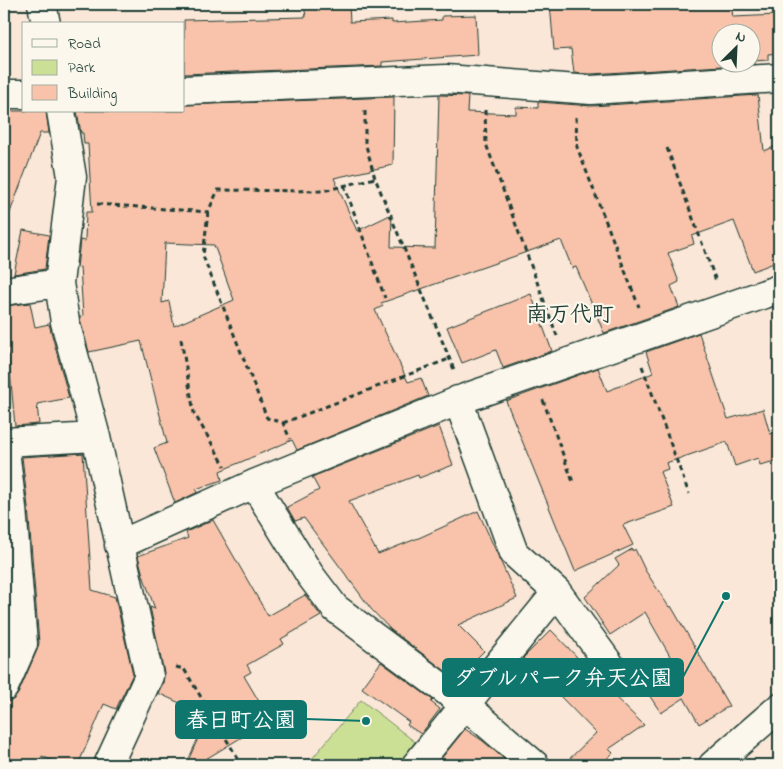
<svg xmlns="http://www.w3.org/2000/svg" width="783" height="769" font-family="'Indie Flower','Klee One',sans-serif">
	<style>
		.green { fill: #cce095; stroke: #768e64 }
		.building { fill: #f8c3aa; stroke: #1f3d34; fill-rule: evenodd }
		.lines { fill: none; stroke-linecap: round; stroke-linejoin: round }
		.minor-casing { stroke: #1f3d34; stroke-width: 31 }
		.path { stroke: #1f3d34; stroke-width: 3; stroke-dasharray: 5 4; stroke-linecap: butt }
		.minor { stroke: #fbf7ec; stroke-width: 28 }
		.labels { text-anchor: middle; dominant-baseline: central; stroke-width: 4.5; stroke-linejoin: round; paint-order: stroke }
		.neighbourhood-label { font-size: 22px; font-weight: bold; fill: #1f3d34; stroke: #fbf7ec }
		.leader { fill: none; stroke: #0f766e; stroke-width: 2 }
		.callout-dot { fill: #0f766e; stroke: #fbf7ec; stroke-width: 2 }
		.callout { fill: #0f766e; stroke: #0f766e; stroke-width: 2 }
		.callout-label { font-size: 22px; text-anchor: middle; font-weight: bold; fill: #fff }
	</style>
	<rect width="100%" height="100%" fill="#fae7d8"/>
	<filter id="ink" filterUnits="userSpaceOnUse"><feTurbulence type="fractalNoise" baseFrequency=".02" numOctaves="2"/><feDisplacementMap in="SourceGraphic" scale="10" xChannelSelector="R" yChannelSelector="G"/><feConvolveMatrix kernelMatrix="1 2 1 2 8 2 1 2 1" color-interpolation-filters="sRGB"/></filter>
	<g filter="url(#ink)">
		<path class="green" d="M361,700L415,742L398,765H318L311,760Z"/>
		<path class="building" d="M304,4H349L350,22L392,20V23L442,20V16L476,15L478,55L382,62V66L184,74V20L306,17Z
			M550,4H731L733,17L779,15V53L768,54V60L754,61V64L591,74L574,73L571,49L554,50ZM720,32H750V62H720Z
			M439,95L468,96L467,112L516,114V107L538,108V102L592,106L758,95L764,151L779,145V261L753,271L734,221L692,236L694,244L668,253L679,282L671,286L679,307L604,333L576,267L572,268L561,240L381,303L383,306L375,310L408,382L421,378L428,396L297,450L292,440L220,471L222,480L196,489L198,492L175,503L154,448L167,443L141,341L89,352L80,319V317L83,316L80,267L77,268L80,240L85,241L86,212H92L88,144H84L83,133H81L77,111H184V105L394,97L393,165L334,178L357,231L392,214L391,247L435,248ZM165,243L214,245L234,300L174,326L169,301L162,303Z
			M4,111H46L49,133H40L6,223L4,222Z
			M23,230L49,235L45,269L14,274Z
			M531,294L552,351L503,368L496,350L462,363L447,327Z
			M30,303L35,327L49,324L69,398L37,404L39,424L15,426L4,306Z
			M699,333L728,419L763,409L770,434L779,431V460L760,465L758,458L735,466L727,442L666,463L668,469L660,472L674,507L623,525L633,545L575,571L506,401L598,368L607,391L653,373L646,352Z
			M439,426L453,465L419,478L418,475L349,501L378,554L421,537L478,511L517,598L458,625L484,651L456,679L391,630L371,609L304,518L295,521L287,507L319,490L312,477Z
			M83,453L92,590L115,597L133,674L116,709L104,704L78,765H61L42,756L38,765H4V702L13,700L18,694L37,650L39,643L28,507L22,457Z
			M213,520L268,616L305,595L321,616L281,639L284,644L247,665L251,672L244,676L270,720L196,765H186L208,716L158,693L163,683L164,673L150,607L155,609L143,575L138,556L188,538L186,532Z
			M632,549L633,551L635,549L645,570L669,607L671,606L729,706L699,724L684,698L661,713L637,677L670,656L645,612L610,635L585,597L619,565L615,559Z
			M4,600L7,641L4,649Z
			M551,630L577,657L575,658L644,725L609,749L613,753L600,765H563L596,733L523,658Z
			M381,662L433,700L431,702L440,709L421,734L407,725L409,722L362,688Z
			M465,729L483,741L511,765H436Z"/>
		<g class="lines">
			<defs>
				<path id="minor" d="M42,4L46,24
					M184,90L446,79L591,90L779,78
					M4,94H24
					M61,111L72,177L59,283L65,322L96,437L149,676L108,765
					M4,291L59,283
					M458,400L514,553L557,592L623,683
					M4,442L96,437
					M254,484L310,575L335,608L464,704L535,765
					M119,545L254,484L465,398L779,289
					M4,687L23,644L12,508L4,442
					M416,765L557,592
					M713,765L779,708"/>
			</defs>
			<use href="#minor" class="minor-casing"/>
			<path class="path" d="M485,110L486,144L557,336
				M365,111V142L375,178L455,372
				M576,117L577,147L639,307
				M667,148L716,281
				M344,185L385,298
				M97,204L208,212L218,190L323,191L375,178
				M208,212L203,256L267,418L283,423L290,439
				M181,339L194,413L225,466
				M642,366L689,494
				M543,400L573,482
				M283,423L449,359
				M176,667L184,669L240,762L244,765"/>
			<use href="#minor" class="minor"/>
		</g>
	</g>
	<g class="labels">
		<g class="neighbourhood-label">
			<text x="570" y="316">南万代町</text>
		</g>
	</g>
	<path class="leader" d="M726 596L683 677M366 721L306 719"/>
	<g class="callout-dot">
		<circle cx="726" cy="596" r="5"/>
		<circle cx="366" cy="721" r="5"/>
	</g>
	<g class="callout">
		<rect x="443" y="659" width="240" height="37" rx="5"/>
		<rect x="176" y="701" width="130" height="37" rx="5"/>
	</g>
	<g class="callout-label">
		<text x="563" y="685">ダブルパーク弁天公園</text>
		<text x="241" y="727">春日町公園</text>
	</g>
	<rect width="783" height="769" fill="none" stroke="#fbf7ec" stroke-width="20"/>
	<rect x="10" y="10" width="763" height="749" fill="none" stroke="#1f3d34" stroke-width="2" filter="url(#ink)"/>
	<rect x="22" y="22" width="162" height="90" fill="#fbf7ec" stroke="#a3ada2"/>
	<rect x="32" y="39" width="25" height="8" fill="#fbf7ec" stroke="#a3ada2"/>
	<text x="68" y="48" font-size="15" fill="#1f3d34">Road</text>
	<rect x="32" y="60" width="25" height="15" fill="#cce095" stroke="#a3ada2"/>
	<text x="68" y="72" font-size="15" fill="#1f3d34">Park</text>
	<rect x="32" y="85" width="25" height="15" fill="#f8c3aa" stroke="#a3ada2"/>
	<text x="68" y="98" font-size="15" fill="#1f3d34">Building</text>
	<g transform="translate(736 48) rotate(24)"><circle r="24" fill="#fbf7ec" stroke="#a3ada2"/>
	<path d="M0-4L9 19L0 12L-9 19Z" fill="#1f3d34"/>
	<text y="-8" font-size="14" font-weight="bold" text-anchor="middle" fill="#1f3d34">N</text>
	</g>
</svg>
